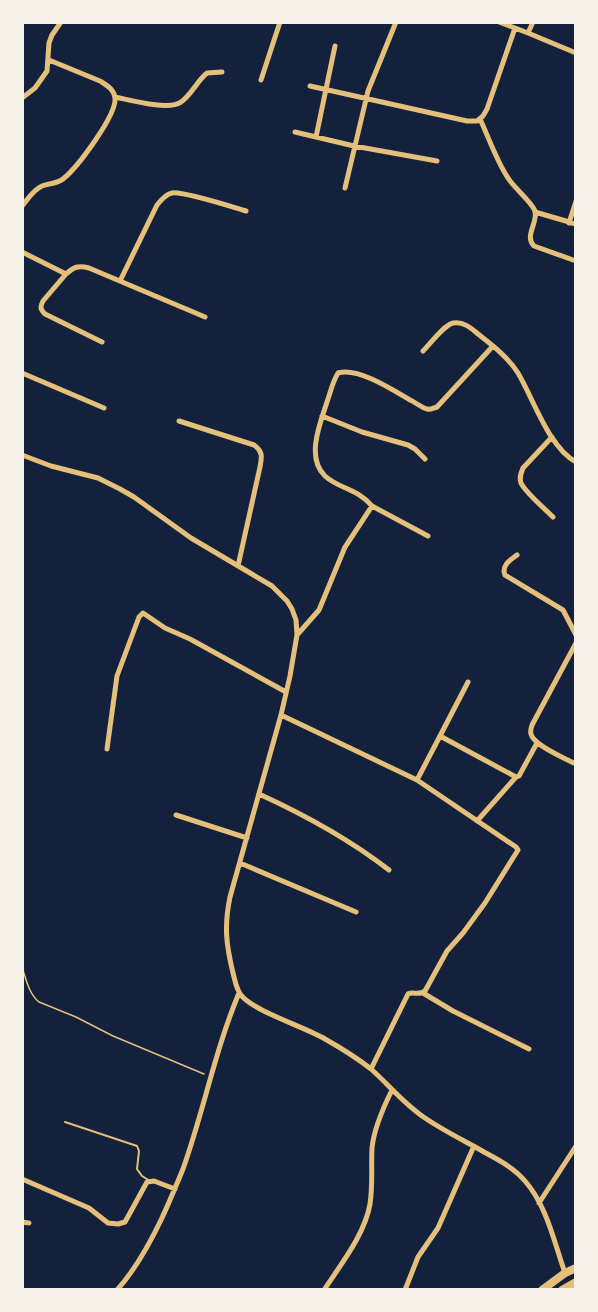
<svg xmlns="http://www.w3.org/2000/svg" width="598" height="1312" font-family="'Titillium Web',sans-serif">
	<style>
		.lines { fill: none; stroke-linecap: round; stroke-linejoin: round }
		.path { stroke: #e5c07b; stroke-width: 1.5 }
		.service { stroke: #e5c07b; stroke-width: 2 }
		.minor { stroke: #e5c07b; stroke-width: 5 }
		.secondary { stroke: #e5c07b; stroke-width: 8 }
	</style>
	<rect width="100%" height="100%" fill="#14213d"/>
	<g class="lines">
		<path class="path" d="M22,967C26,979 29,994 39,1002L76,1017L113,1036L204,1074"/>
		<path class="service" d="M65,1122L137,1146L139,1151L137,1169L142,1176L150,1181"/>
		<path class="minor" d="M499,22L528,33L576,53
			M528,33L533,22
			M261,80L280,22
			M310,86L467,121H477L483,116L487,109L515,28
			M115,97C130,100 169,111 181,102C192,94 197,81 207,73L222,72
			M22,98L35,88L47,71L49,43L52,35L61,22
			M480,119C489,138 496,160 508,178C514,188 532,202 535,211C538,223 524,236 534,246L576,261
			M295,132L354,146L437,161
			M316,137L335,46
			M345,188L368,91L396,22
			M22,206C28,199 33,190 42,186C49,183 57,184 63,179C77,168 117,115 115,98C114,89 106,85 100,81L49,60
			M535,212L576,224
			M569,223L576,201
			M22,252L66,274C74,267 78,265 89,268L205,317
			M66,274L43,301C40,307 40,309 45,314L102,342
			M120,281L157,205C161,200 166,194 172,193C183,191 232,207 246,211
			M423,351C430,344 444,325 453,323C463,321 471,328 478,334C492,345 508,357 518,373C533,398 549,448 576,462
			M22,373L104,408
			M322,416L362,432L408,445L415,449L425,459
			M179,421L254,445C263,451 262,457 260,467L238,566
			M552,437L523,468C521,473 519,478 521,483C525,492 545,509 553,517
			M22,455L51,466L98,478L120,489L134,497L191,538L272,586L287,601L292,609L296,620L297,635L290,676L281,715L230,897C224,926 226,944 233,973C235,980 236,989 241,995C253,1011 305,1027 325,1039C341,1048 357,1058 371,1069C389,1085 404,1104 425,1118C444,1131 465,1141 484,1152C499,1160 514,1168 525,1181C547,1206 554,1242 565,1273
			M372,506C357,488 339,489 325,476C305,457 321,421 328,399C331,390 333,381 338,373C358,367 393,390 410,400C415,402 422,408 427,409C431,410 433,408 437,407L493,346
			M517,555C510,560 501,566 505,575L563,610L576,635
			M297,635L319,610L345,547L372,506L428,536
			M576,643L532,725C531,728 530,731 531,734C533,745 566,759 576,764
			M281,715L417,780L440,736L516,777L519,776L537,743
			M440,736L468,682
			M107,749L117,676L139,617L143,613L165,628L190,639L286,692
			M259,794C305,815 349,839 389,870
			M176,815L247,838
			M477,821L516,777
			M240,863L356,912
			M423,993L453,1011L529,1049
			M371,1069L408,994C413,991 419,996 425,991L447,951L463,933L485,903L518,850L516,847L417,780
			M22,1179L89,1208L108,1223L118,1224L125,1222L147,1182L154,1181L175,1189
			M539,1203L576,1146
			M22,1222L29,1223
			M117,1290C136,1269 149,1245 161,1220C169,1203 176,1186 183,1169C204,1110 215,1050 239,993
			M324,1290C341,1264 365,1234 370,1204C373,1185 371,1166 372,1148C374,1128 383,1108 392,1090
			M405,1290L418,1257L438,1228L474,1146"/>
		<path class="secondary" d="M542,1290L565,1273L576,1268
			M562,1290L576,1282"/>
	</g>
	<rect width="598" height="1312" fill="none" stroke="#f6f1e7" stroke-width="48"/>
</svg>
